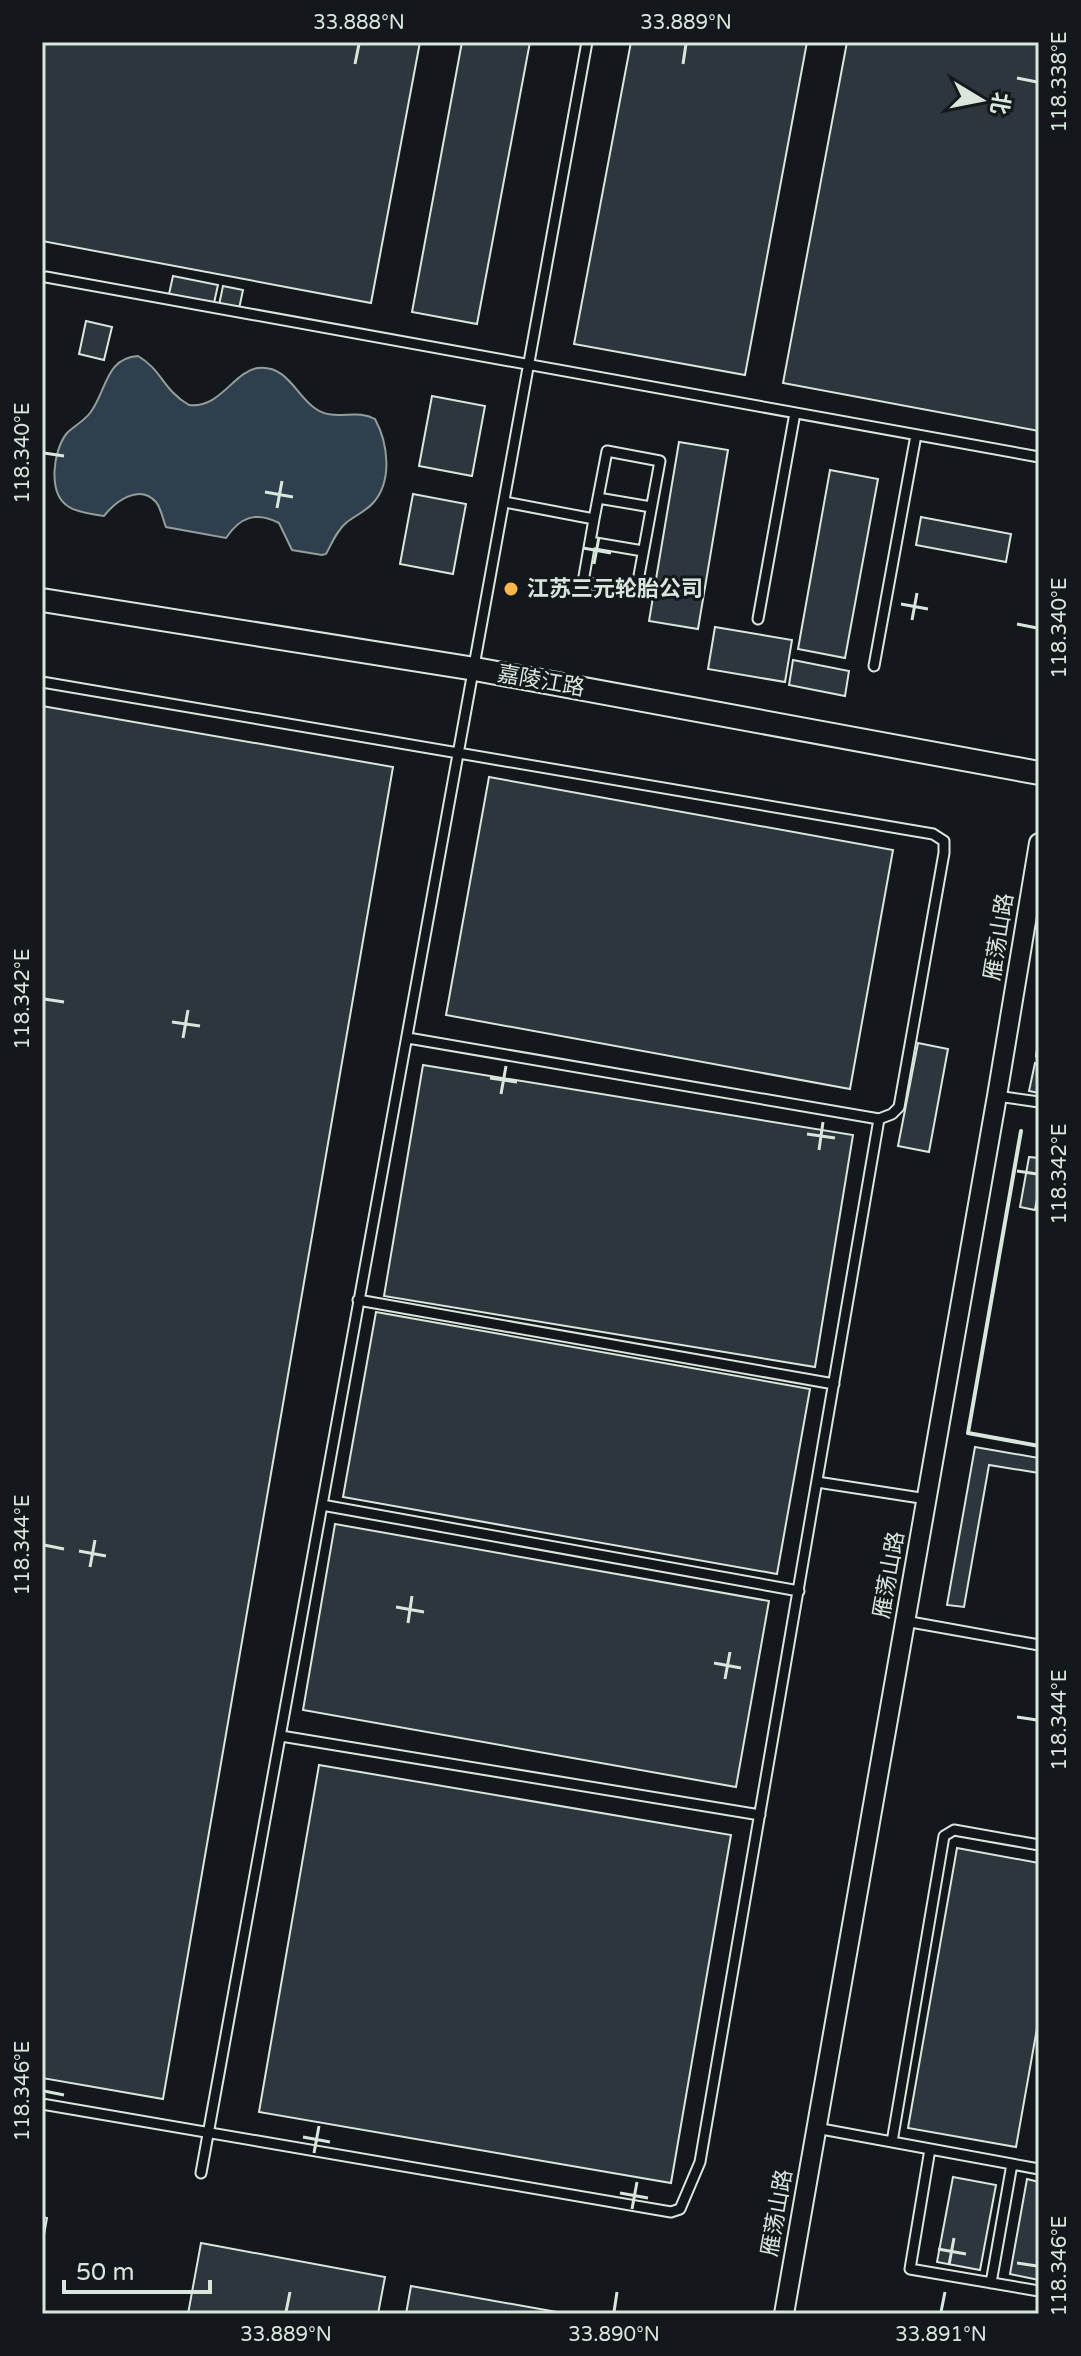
<svg xmlns="http://www.w3.org/2000/svg" width="1081" height="2356" font-family="'Varela Round','Noto Sans SC',sans-serif">
	<style>
		.water { fill: #2f3f4d; stroke: #939e99; stroke-width: 2 }
		.building { fill: #2c363c; stroke: #d8e6dc; stroke-width: 2 }
		.lines { fill: none; stroke-linecap: round; stroke-linejoin: round }
		.service-casing { stroke: #d8e6dc; stroke-width: 13 }
		.minor-casing { stroke: #d8e6dc; stroke-width: 22 }
		.tertiary-casing { stroke: #d8e6dc; stroke-width: 26 }
		.service { stroke: #14181c; stroke-width: 9 }
		.minor { stroke: #14181c; stroke-width: 18 }
		.tertiary { stroke: #14181c; stroke-width: 22 }
		.wall { stroke: #d8e6dc; stroke-width: 4 }
		.ticks { fill: none; stroke: #d8e6dc; stroke-width: 3 }
		.poi-dot { fill: #ffb74d; stroke: #14181c; stroke-width: 3 }
		.labels { text-anchor: middle; dominant-baseline: central; stroke-width: 6; stroke-linejoin: round; paint-order: stroke }
		.poi-label { font-size: 22px; font-weight: bold; fill: #d8e6dc; stroke: #14181c; text-anchor: start }
		.street-label { font-size: 22px; fill: #d8e6dc; stroke: #14181c }
		.neatline { fill: none; stroke: #d8e6dc; stroke-width: 3 }
		.ticks-label { font-size: 20px; text-anchor: middle; fill: #d8e6dc }
	</style>
	<rect width="100%" height="100%" fill="#14181c"/>
	<path class="water" d="M138,356C162,370 163,390 189,405C220,409 234,371 258,368C288,365 296,396 316,409C335,422 356,408 375,419C388,443 393,481 373,503C366,511 355,516 347,522C337,530 332,543 326,554L322,555L292,550L279,523C256,511 240,517 226,538L166,527C163,520 161,508 156,502C139,483 115,502 104,516C94,514 78,513 69,507C47,494 53,450 67,433C74,426 84,421 90,413C107,391 105,358 138,356Z"/>
	<path class="building" d="M42,42H420L371,303L42,241Z
		M462,42H530L477,324L412,312Z
		M631,42H807L745,375L574,344Z
		M847,42H1039V431L783,383Z
		M173,276L218,285L214,303L169,294Z
		M223,286L243,290L239,309L219,305Z
		M86,321L112,327L104,360L79,354Z
		M432,396L485,406L472,476L419,466Z
		M679,442L728,450L698,629L649,621Z
		M830,470L878,479L845,658L798,649Z
		M413,494L466,504L453,574L400,564Z
		M921,517L1011,534L1006,562L916,545Z
		M715,627L792,640L785,682L708,669Z
		M793,660L849,671L845,696L789,685Z
		M42,706L393,767L163,2099L42,2078Z
		M489,777L893,850L850,1089L446,1015Z
		M918,1043L948,1049L929,1152L898,1146Z
		M1035,1063L1039,1064V1093L1029,1091Z
		M423,1065L853,1135L815,1367L384,1296Z
		M1029,1157L1039,1158V1187L1035,1210L1020,1207Z
		M376,1312L810,1389L777,1574L343,1497Z
		M975,1447L1039,1458V1473L989,1465L964,1607L947,1605Z
		M335,1524L769,1601L736,1787L303,1710Z
		M319,1765L731,1835L671,2183L259,2112Z
		M957,1848L1039,1863V2017L1016,2147L908,2128Z
		M953,2177L996,2185L980,2270L937,2262Z
		M1027,2179L1039,2182V2280L1010,2274Z
		M42,2217L47,2218L42,2246Z
		M201,2243L385,2277L378,2314H188Z
		M411,2286L568,2314H406Z"/>
	<g class="lines">
		<defs>
			<path id="service" d="M46,277L1039,457
				M598,498L651,507
				M505,502L594,519L583,582L636,592L660,461L607,451L594,519
				M590,542L643,551
				M758,619L795,413
				M874,666L916,435
				M42,682L933,834L944,841V853L899,1107L892,1114L879,1119L408,1038
				M997,1096L1039,1102
				M358,1300L834,1384
				M817,1482L927,1499
				M322,1505L799,1591
				M905,1621L1039,1645
				M281,1736L760,1815
				M42,2104L671,2212L680,2209L700,2162L879,1119
				M816,2128L1039,2169
				M892,2142L944,1836L954,1830L1039,1845
				M930,2149L910,2269L1039,2291
				M201,2173L587,42
				M991,2283L1012,2164"/>
			<path id="minor" d="M784,2314L997,1096L1039,843"/>
			<path id="tertiary" d="M42,600L475,669L1039,773"/>
		</defs>
		<use href="#service" class="service-casing"/>
		<use href="#minor" class="minor-casing"/>
		<use href="#tertiary" class="tertiary-casing"/>
		<use href="#service" class="service"/>
		<use href="#minor" class="minor"/>
		<use href="#tertiary" class="tertiary"/>
		<path class="wall" d="M1037,1056L1039,1043
			M1021,1131L968,1433L1039,1446"/>
	</g>
	<path class="ticks" d="M355,64L359,44M683,64L686,44M1017,78L1037,82M44,453L64,456M265,492L293,497M277,508L282,481M583,548L611,553M594,564L599,537M901,604L928,609M912,620L917,593M1017,624L1037,628M44,999L64,1002M172,1022L200,1026M183,1038L188,1010M490,1078L517,1082M501,1094L506,1066M807,1134L835,1138M819,1150L823,1122M1017,1171L1037,1174M44,1545L64,1549M79,1551L106,1556M90,1567L95,1540M396,1607L424,1612M408,1623L412,1596M714,1663L741,1668M725,1679L730,1652M1017,1717L1037,1720M44,2091L64,2095M303,2137L330,2142M314,2153L319,2126M620,2193L648,2198M632,2209L637,2182M938,2249L966,2254M1017,2263L1037,2266M949,2265L954,2238M286,2312L290,2292M614,2312L617,2292M941,2312L945,2292"/>
	<circle class="poi-dot" cx="511" cy="589" r="8"/>
	<g class="labels">
		<g class="poi-label">
			<text x="527" y="589">江苏三元轮胎公司</text>
		</g>
		<g class="street-label">
			<text transform="translate(541 681) rotate(10)">嘉陵江路</text>
			<text transform="translate(999 937) rotate(-81)">雁荡山路</text>
			<text transform="translate(889 1575) rotate(-80)">雁荡山路</text>
			<text transform="translate(777 2213) rotate(-80)">雁荡山路</text>
		</g>
	</g>
	<rect width="1081" height="2356" fill="none" stroke="#14181c" stroke-width="88"/>
	<g transform="translate(981 100) rotate(100)" stroke="#14181c" stroke-width="6" paint-order="stroke">
	<path d="M0-6L14 30L0 20L-14 30Z" fill="#d8e6dc"/>
	<text y="-12" font-size="22" font-weight="bold" text-anchor="middle" fill="#d8e6dc">北</text>
	</g>
	<path d="M64 2280v12h146v-12" fill="none" stroke="#d8e6dc" stroke-width="4"/>
	<text x="76" y="2280" font-size="24" fill="#d8e6dc" stroke="#14181c" stroke-width="6" paint-order="stroke">50 m</text>
	<rect x="44" y="44" width="993" height="2268" class="neatline"/>
	<g class="ticks-label">
		<text x="359" y="29">33.888°N</text>
		<text x="686" y="29">33.889°N</text>
		<text transform="translate(1059 82) rotate(-90)" y="7">118.338°E</text>
		<text transform="translate(22 453) rotate(-90)" y="7">118.340°E</text>
		<text transform="translate(1059 628) rotate(-90)" y="7">118.340°E</text>
		<text transform="translate(22 999) rotate(-90)" y="7">118.342°E</text>
		<text transform="translate(1059 1174) rotate(-90)" y="7">118.342°E</text>
		<text transform="translate(22 1545) rotate(-90)" y="7">118.344°E</text>
		<text transform="translate(1059 1720) rotate(-90)" y="7">118.344°E</text>
		<text transform="translate(22 2091) rotate(-90)" y="7">118.346°E</text>
		<text transform="translate(1059 2266) rotate(-90)" y="7">118.346°E</text>
		<text x="286" y="2341">33.889°N</text>
		<text x="614" y="2341">33.890°N</text>
		<text x="941" y="2341">33.891°N</text>
	</g>
</svg>
